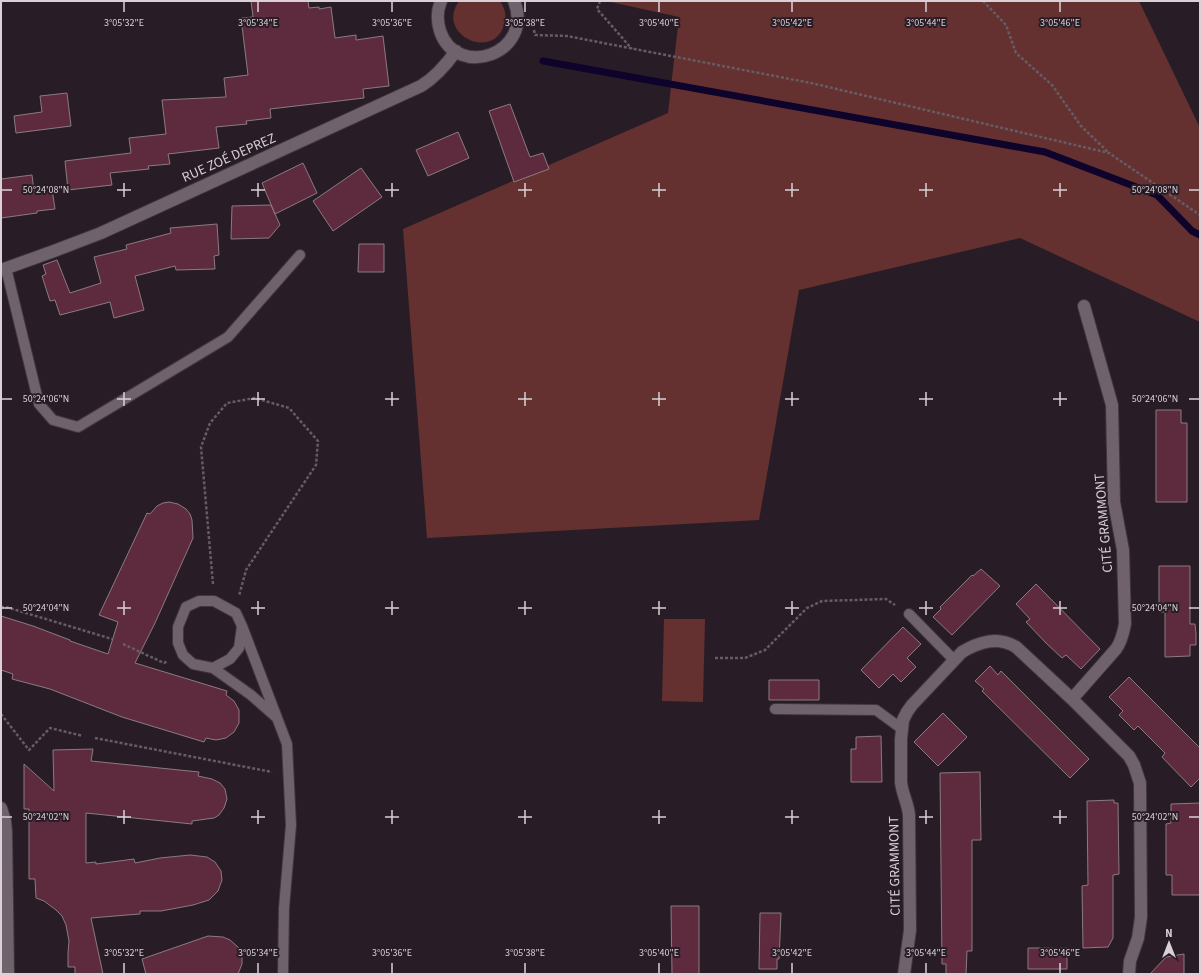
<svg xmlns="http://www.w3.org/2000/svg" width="1201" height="975" font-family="'Source Sans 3',sans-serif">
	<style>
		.green { fill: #643130 }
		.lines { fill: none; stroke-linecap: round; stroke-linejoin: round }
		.stream { stroke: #0e042b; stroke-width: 7 }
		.building { fill: #5e2b3e; stroke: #8c7a7f }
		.lane-casing { stroke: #41373f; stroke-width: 12 }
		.street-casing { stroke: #41373f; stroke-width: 14 }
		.path { stroke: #665c64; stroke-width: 2.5; stroke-dasharray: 3 2; stroke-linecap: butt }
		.lane { stroke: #70626d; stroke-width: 10 }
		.street { stroke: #70626d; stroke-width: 12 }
		.ticks { fill: none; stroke: #d9d1d6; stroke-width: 1.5 }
		.labels { text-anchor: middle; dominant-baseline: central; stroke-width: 4; stroke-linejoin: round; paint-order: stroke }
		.street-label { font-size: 14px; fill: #d9d1d6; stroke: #281d26 }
		.ticks-label { font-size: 10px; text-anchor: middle; fill: #d9d1d6; stroke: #281d26; stroke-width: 4; stroke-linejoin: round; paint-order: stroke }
	</style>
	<rect width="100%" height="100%" fill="#281d26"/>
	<path class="green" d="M459,1H500C505,8 507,16 504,25C493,62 435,34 459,1Z
		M606,1H1139L1200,128V322L1020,238L799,290L759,520L427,538L403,229L668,113L679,17Z
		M664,619H705L703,702L662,701Z"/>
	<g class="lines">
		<path class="stream" d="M543,61L1045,152L1157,195L1192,231L1200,235"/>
	</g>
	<path class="building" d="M251,1H308L309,8L319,7V9L331,7L335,38L356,35V40L383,36L389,86L363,89L364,98L270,109L271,118L246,121L247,124L216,127L219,148L168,154L170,164L148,166L149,169L110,173L112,185L68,190L65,161L131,153L129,138L166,134L162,100L226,97L224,78L248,75L241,18L253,17Z
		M67,93L71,126L16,133L14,116L42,112L40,96Z
		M510,104L530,157L543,153L549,169L514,182L489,111Z
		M458,132L469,158L428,176L416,150Z
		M303,163L317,193L275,214L262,183Z
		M361,168L382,197L333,231L313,201Z
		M32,175L34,191L52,189L55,209L37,211V213L1,218V179Z
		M271,205L280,225L269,238L231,239L232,206Z
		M217,224L219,255L214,256L215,269L176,270L175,266L135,276L144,310L114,318L110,302L60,315L55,300L50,301L42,276L46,274L43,265L57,260L70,293L101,283L94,257L127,249L126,245L171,233L170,228Z
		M359,244H384V272H358Z
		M1156,410H1181V423H1187V502H1156Z
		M169,502L178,504L186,509L190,514L192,520L193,538L155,623L135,663L227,691L226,695L234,701L239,710V723L234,732L226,738L216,740L206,738L204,742L122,717L50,689L12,679L13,674L1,670V616L33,626L70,640V641L108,654L118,622L99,615L147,513L150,514L157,506L163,503Z
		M1159,566H1190V624H1195L1196,634V645H1190V656L1165,657V612H1159Z
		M981,569L1000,586L952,635L933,617L941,609L940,607L972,575L973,576Z
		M1036,584L1100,649L1081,669L1066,655L1062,658L1047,644L1026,622L1030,619L1016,604Z
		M903,627L921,644L907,658L916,667L901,682L893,674L879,688L861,670Z
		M990,666L998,675L1001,671L1089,759L1070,778L982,691L984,689L975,681Z
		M1129,677L1200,748V778L1191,787L1162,757L1165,753L1138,726L1134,730L1119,715L1123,711L1109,697Z
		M769,680H819V700H769Z
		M943,713L967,737L938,766L914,742Z
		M881,736L882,782H851V749H856V737Z
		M93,749L91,761L199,772L198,776L212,779L220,783L225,789L227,799L224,808L219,815L214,818L192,821V824L86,813V863L96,862V864L134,859L135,863L160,858L190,855L207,857L215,862L221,871L222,880L218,891L209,900L193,905L161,911H140V914L127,915L91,918L103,974H75V967H68V953L69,941L66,925L62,916L56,910L44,901L36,898L35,879H29V809H24V764L54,791L53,750Z
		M980,772L981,840H972V951H967L966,974H946V964H942L940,773Z
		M1114,800V803H1118L1119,874L1113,875V938L1108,947L1083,948L1082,886L1088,885L1087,801Z
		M1200,803V895H1172V875H1166V824L1171,823V804Z
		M671,906H699V974H672Z
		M760,913H781L779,959H777V969H759Z
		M208,936L223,937L230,940L238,947L242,955V964L238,974H146L142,959Z
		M1028,948H1067V969H1028Z
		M1184,954V974H1150L1166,957Z"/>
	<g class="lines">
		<defs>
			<path id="lane" d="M6,268L39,404L53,420L78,427L228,337L300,255
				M909,614L954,660
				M242,626L239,648L230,659L213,668L193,664L183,655L178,643V627L186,607L199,601H214L236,613L242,626L287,744L291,825L284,908L283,974
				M213,668L251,695L276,717
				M775,709L876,710L902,729"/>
			<path id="street" d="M441,1C437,10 437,21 440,31C457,81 535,53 514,1
				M1,270L54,251L101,233L421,86C436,77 446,65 456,51
				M1072,699L1116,649C1122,641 1123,633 1125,624L1123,550L1114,502L1112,405L1084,306
				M1,808L5,821L6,831L8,974
				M904,974L910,930L909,815C908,803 902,794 901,782V739L903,720L907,712L912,705L962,652C979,642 997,636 1016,647L1072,699L1129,756L1134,765L1140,783L1141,917L1138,938L1130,961L1129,974"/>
		</defs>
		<use href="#lane" class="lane-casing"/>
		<use href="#street" class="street-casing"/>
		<path class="path" d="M600,1L597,9L632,49
			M983,1L1006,25L1016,53L1052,85L1081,126L1108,152
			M534,30L535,35L567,36L811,83L1109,153L1200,215
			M213,584L201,447L210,423L227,403L255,398L289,408L318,441L316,465L246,570L239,596
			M1,607H6L112,639
			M123,644L164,663L168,661
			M715,658H745L765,650L807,608L822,601L886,599L895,605
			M1,714L29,750L50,728L83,736
			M95,738L272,772"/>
		<use href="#lane" class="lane"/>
		<use href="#street" class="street"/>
	</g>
	<path class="ticks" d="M124,2V12M258,2V12M392,2V12M525,2V12M659,2V12M792,2V12M926,2V12M1060,2V12M124,183V197M258,183V197M392,183V197M525,183V197M659,183V197M792,183V197M926,183V197M1060,183V197M2,190H12M117,190H131M251,190H265M385,190H399M518,190H532M652,190H666M785,190H799M919,190H933M1053,190H1067M1189,190H1199M124,392V406M258,392V406M392,392V406M525,392V406M659,392V406M792,392V406M926,392V406M1060,392V406M2,399H12M117,399H131M251,399H265M385,399H399M518,399H532M652,399H666M785,399H799M919,399H933M1053,399H1067M1189,399H1199M124,601V615M258,601V615M392,601V615M525,601V615M659,601V615M792,601V615M926,601V615M1060,601V615M2,608H12M117,608H131M251,608H265M385,608H399M518,608H532M652,608H666M785,608H799M919,608H933M1053,608H1067M1189,608H1199M124,810V824M258,810V824M392,810V824M525,810V824M659,810V824M792,810V824M926,810V824M1060,810V824M2,817H12M117,817H131M251,817H265M385,817H399M518,817H532M652,817H666M785,817H799M919,817H933M1053,817H1067M1189,817H1199M124,963V973M258,963V973M392,963V973M525,963V973M659,963V973M792,963V973M926,963V973M1060,963V973"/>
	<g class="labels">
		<g class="street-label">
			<text transform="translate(229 158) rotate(-24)">RUE ZOÉ DEPREZ</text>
			<text transform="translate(1104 523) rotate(-95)">CITÉ GRAMMONT</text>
			<text transform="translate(895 866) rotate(-91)">CITÉ GRAMMONT</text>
		</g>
	</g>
	<g class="ticks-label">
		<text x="124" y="26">3°05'32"E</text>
		<text x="258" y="26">3°05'34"E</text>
		<text x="392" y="26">3°05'36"E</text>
		<text x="525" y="26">3°05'38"E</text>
		<text x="659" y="26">3°05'40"E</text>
		<text x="792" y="26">3°05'42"E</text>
		<text x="926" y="26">3°05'44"E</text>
		<text x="1060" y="26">3°05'46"E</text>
		<text x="46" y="193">50°24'08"N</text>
		<text x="1155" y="193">50°24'08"N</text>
		<text x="46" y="402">50°24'06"N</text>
		<text x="1155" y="402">50°24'06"N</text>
		<text x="46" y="611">50°24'04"N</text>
		<text x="1155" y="611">50°24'04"N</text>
		<text x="46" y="820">50°24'02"N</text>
		<text x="1155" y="820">50°24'02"N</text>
		<text x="124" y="956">3°05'32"E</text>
		<text x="258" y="956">3°05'34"E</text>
		<text x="392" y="956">3°05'36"E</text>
		<text x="525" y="956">3°05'38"E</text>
		<text x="659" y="956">3°05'40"E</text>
		<text x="792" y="956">3°05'42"E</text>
		<text x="926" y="956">3°05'44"E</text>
		<text x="1060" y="956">3°05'46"E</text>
	</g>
	<rect width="1201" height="975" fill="none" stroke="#d9d1d6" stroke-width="4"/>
	<g transform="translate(1169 943)" stroke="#281d26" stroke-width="3" paint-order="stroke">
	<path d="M0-3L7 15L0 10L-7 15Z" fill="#d9d1d6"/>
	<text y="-6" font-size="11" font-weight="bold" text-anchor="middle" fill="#d9d1d6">N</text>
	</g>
</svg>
